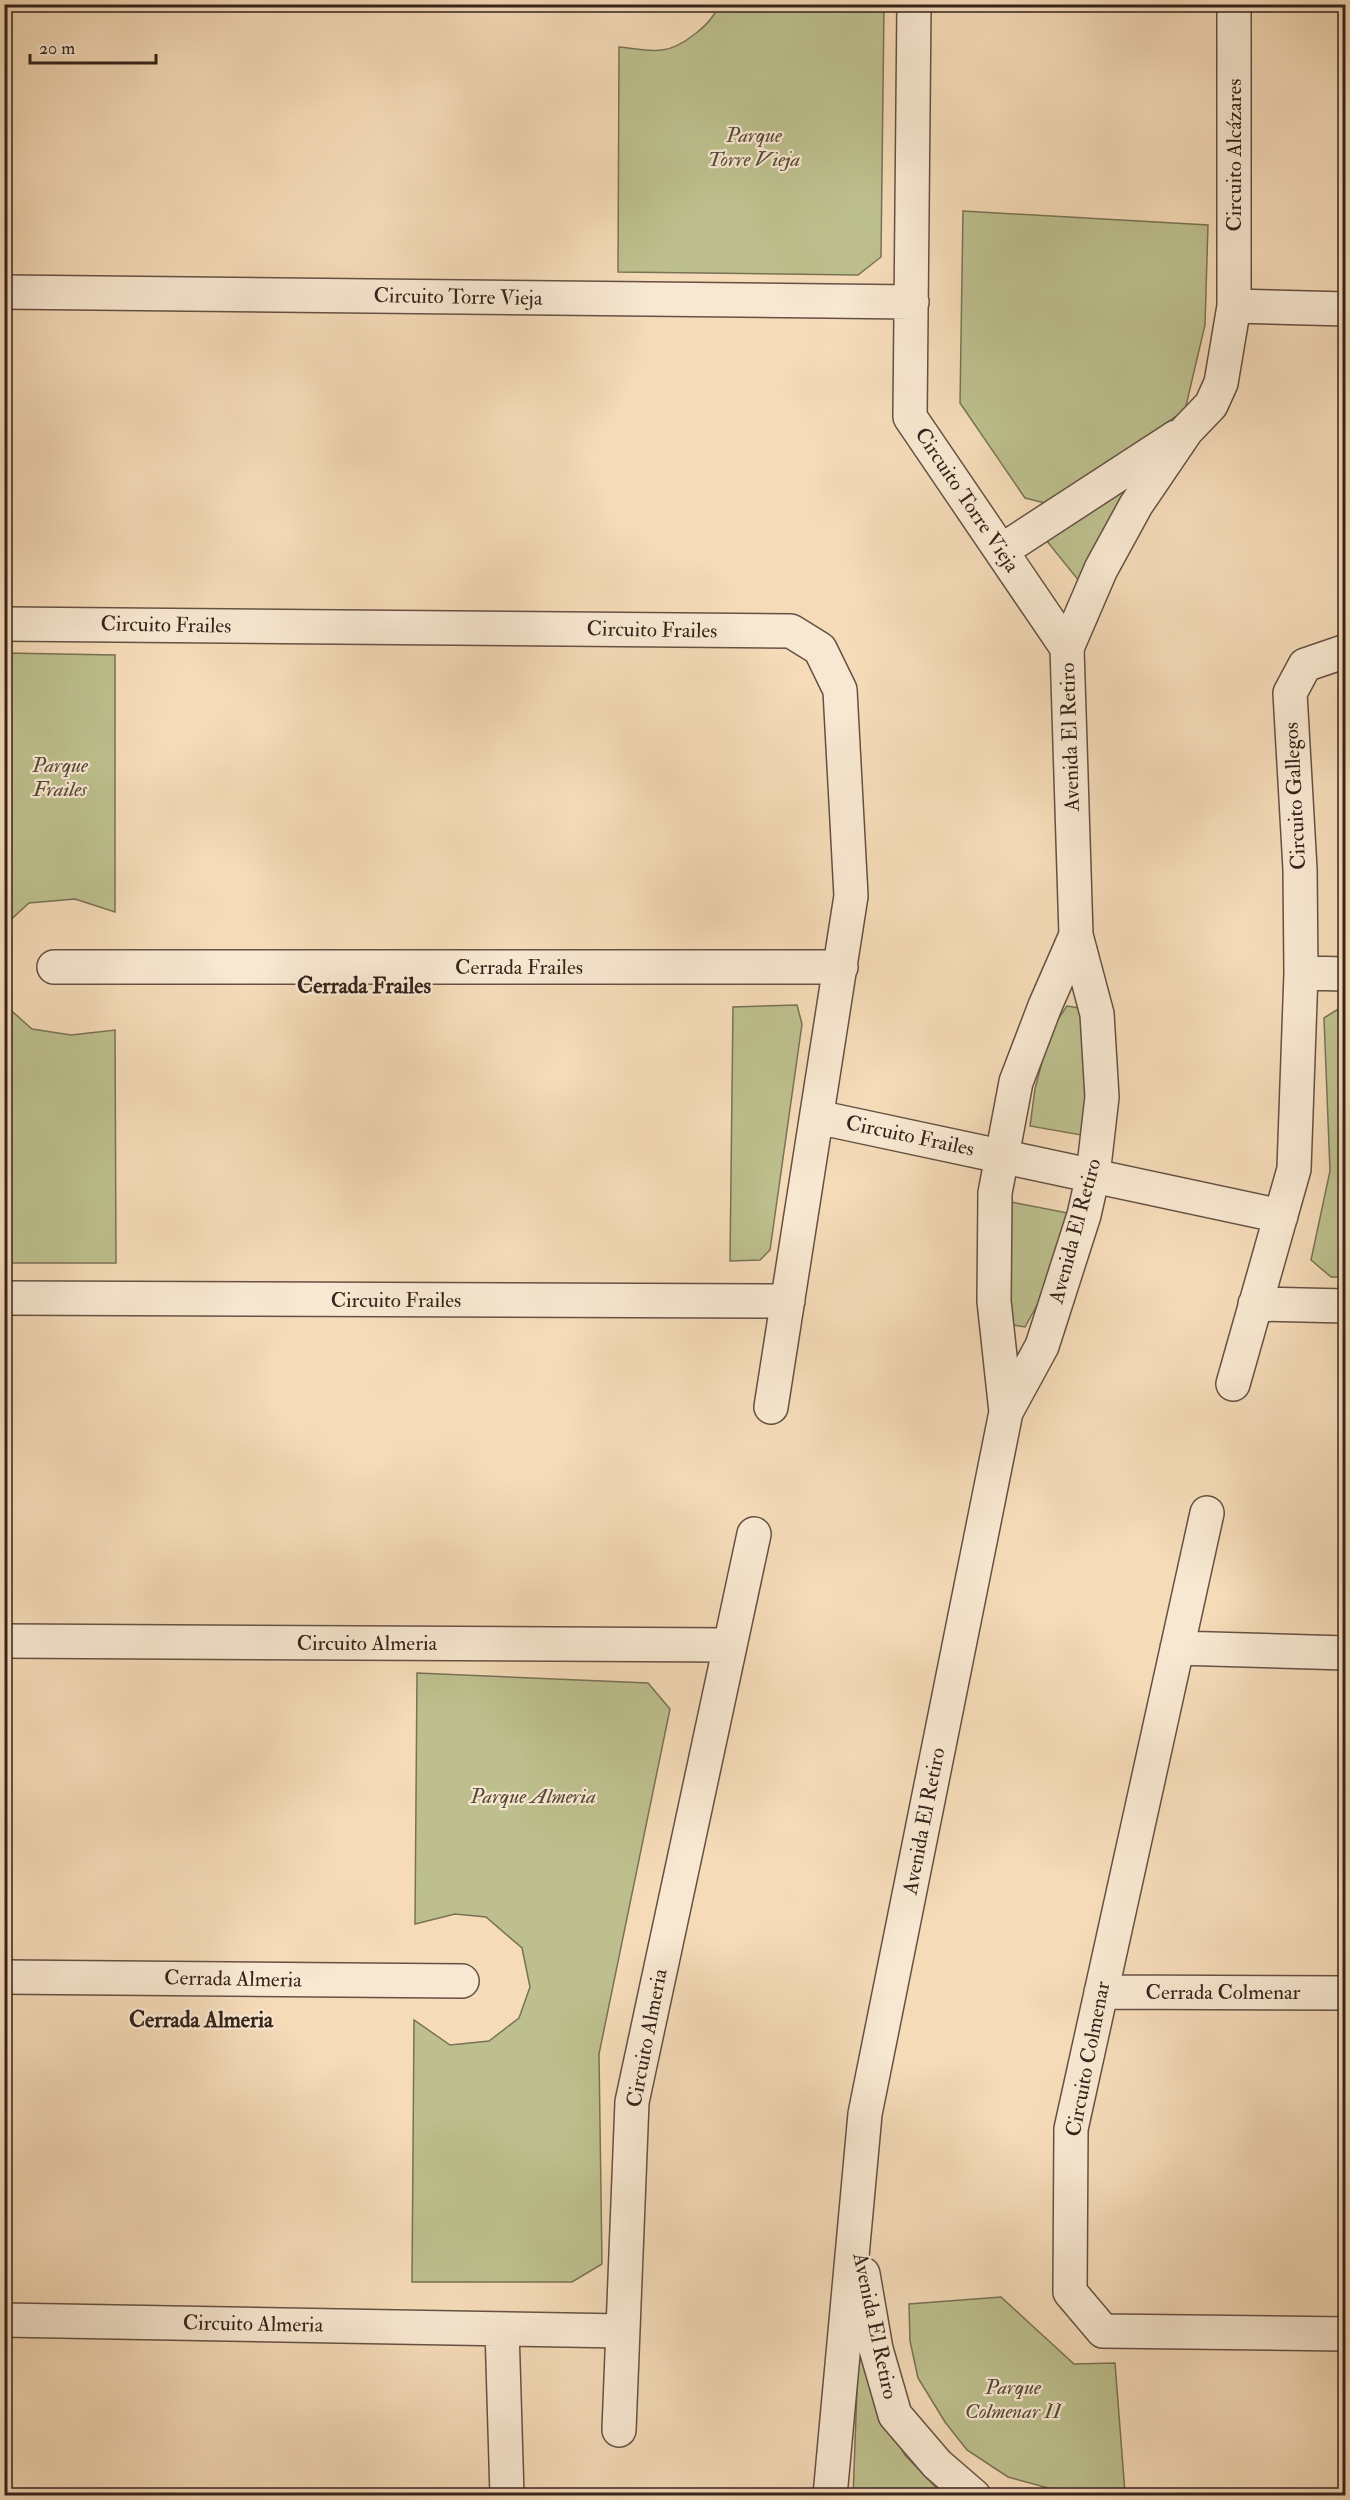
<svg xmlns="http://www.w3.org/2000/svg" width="1350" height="2500" font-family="'IM FELL Double Pica',serif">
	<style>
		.green { fill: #bdc08e; stroke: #797255; stroke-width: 1.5 }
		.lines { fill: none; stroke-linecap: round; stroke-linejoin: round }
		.minor-casing { stroke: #655143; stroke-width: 36 }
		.tertiary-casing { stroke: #655143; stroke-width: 36 }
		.minor { stroke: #f8e8d1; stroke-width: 33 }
		.tertiary { stroke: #f8e8d1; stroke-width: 33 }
		.labels { text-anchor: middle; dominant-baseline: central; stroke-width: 4.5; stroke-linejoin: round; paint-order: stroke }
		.park-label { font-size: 21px; font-style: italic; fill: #574a38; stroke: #f8e8d1 }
		.street-label { font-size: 21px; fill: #35231c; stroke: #f8e8d1 }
		.neighbourhood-label { font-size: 22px; font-weight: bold; fill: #35231c; stroke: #f8e8d1 }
	</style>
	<rect width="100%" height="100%" fill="#f5dbb8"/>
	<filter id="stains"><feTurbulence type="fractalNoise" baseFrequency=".00333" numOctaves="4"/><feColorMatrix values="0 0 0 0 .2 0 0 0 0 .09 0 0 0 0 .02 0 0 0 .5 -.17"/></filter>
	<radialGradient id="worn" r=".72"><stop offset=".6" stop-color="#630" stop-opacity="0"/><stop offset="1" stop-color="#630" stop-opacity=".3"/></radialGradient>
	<path class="green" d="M718,5H884L881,257L858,275L618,272L619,47C632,48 648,52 662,50C681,48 714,23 718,5Z
		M963,211L1208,225L1205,325L1185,410L1049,504L1025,498L960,403Z
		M1132,483L1079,581L1046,540Z
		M5,653L115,655V912L75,899L29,903L5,925Z
		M5,1005L32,1029L71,1035L115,1030L116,1263H5Z
		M797,1005L802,1024L770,1250L760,1260L730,1261L733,1007Z
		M1067,1006L1079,1008L1089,1040L1087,1102L1081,1135L1030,1126L1035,1089L1050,1031Z
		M1343,1006H1346L1345,1277H1331L1311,1260L1330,1171L1324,1018Z
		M1011,1202L1068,1213L1046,1289L1025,1327L1013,1325L1006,1287Z
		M417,1673L648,1683L670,1709L599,2054L602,2264L572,2282H412L414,2020L450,2045L489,2041L519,2018L530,1987L522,1948L486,1917L455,1914L415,1924Z
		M1001,2297L1074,2364L1115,2363L1125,2493L1063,2492L1008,2477L967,2450L945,2422L918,2378L910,2341L909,2304Z
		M859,2337L886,2423L905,2455L943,2495L853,2496Z"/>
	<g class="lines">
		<defs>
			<path id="minor" d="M914,4L910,417L1067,648
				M4,292L912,302
				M1234,306L1346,309
				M1001,551L1176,437
				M4,624L791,631L820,649L840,690L851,896L771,1407
				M1067,648L1101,569L1136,505L1187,430L1211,405L1221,383L1234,306V4
				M54,967H841
				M1301,973L1346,974
				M817,1117L1281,1216
				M4,1298L788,1301
				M1255,1304L1346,1306
				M1233,1384L1294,1169L1301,973L1300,869L1290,693L1305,665L1346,651
				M1207,1513L1071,2129L1070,2292L1103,2331L1346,2334
				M4,1641L730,1645
				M1177,1648L1346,1653
				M4,1977L462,1981
				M1101,1992L1346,1993
				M4,2320L623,2331
				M502,2329L507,2496
				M619,2430L632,2102L754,1534"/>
			<path id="tertiary" d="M1006,1412L994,1301L995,1193L1016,1082L1045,1006L1076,935
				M863,2274L876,2349L895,2415L937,2464L974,2496
				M830,2496L865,2114L1006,1412L1042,1346L1084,1215L1093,1175L1102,1097L1097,1014L1076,935L1067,648"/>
		</defs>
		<use href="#minor" class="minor-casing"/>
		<use href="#tertiary" class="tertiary-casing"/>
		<use href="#minor" class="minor"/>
		<use href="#tertiary" class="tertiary"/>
	</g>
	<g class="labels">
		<g class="park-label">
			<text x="754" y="135">Parque<tspan x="754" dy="24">Torre Vieja</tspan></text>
			<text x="60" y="765">Parque<tspan x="60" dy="24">Frailes</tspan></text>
			<text x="533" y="1796">Parque Almeria</text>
			<text x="1013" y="2387">Parque<tspan x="1013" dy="24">Colmenar II</tspan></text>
		</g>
		<g class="street-label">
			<text transform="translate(1234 155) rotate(-90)">Circuito Alcázares</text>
			<text transform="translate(458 297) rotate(1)">Circuito Torre Vieja</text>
			<text transform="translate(967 500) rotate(56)">Circuito Torre Vieja</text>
			<text transform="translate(166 625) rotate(1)">Circuito Frailes</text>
			<text transform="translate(652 630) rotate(1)">Circuito Frailes</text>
			<text transform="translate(1070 737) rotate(-92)">Avenida El Retiro</text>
			<text transform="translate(1295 796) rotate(-93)">Circuito Gallegos</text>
			<text x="519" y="967">Cerrada Frailes</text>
			<text transform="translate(910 1136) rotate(12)">Circuito Frailes</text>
			<text transform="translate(1075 1231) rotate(-75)">Avenida El Retiro</text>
			<text x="396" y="1300">Circuito Frailes</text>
			<text x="367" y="1643">Circuito Almeria</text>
			<text transform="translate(924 1821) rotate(-79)">Avenida El Retiro</text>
			<text transform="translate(233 1979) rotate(1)">Cerrada Almeria</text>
			<text x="1223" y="1992">Cerrada Colmenar</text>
			<text transform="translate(647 2038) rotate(-79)">Circuito Almeria</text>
			<text transform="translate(1088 2059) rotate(-79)">Circuito Colmenar</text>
			<text transform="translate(253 2324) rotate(1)">Circuito Almeria</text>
			<text transform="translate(875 2326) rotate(78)">Avenida El Retiro</text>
		</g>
		<g class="neighbourhood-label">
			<text x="364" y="986">Cerrada Frailes</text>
			<text x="201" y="2020">Cerrada Almeria</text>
		</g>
	</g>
	<rect width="1350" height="2500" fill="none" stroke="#f5dbb8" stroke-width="24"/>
	<rect x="6" y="6" width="1338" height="2488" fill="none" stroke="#35231c" stroke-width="3"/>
	<rect x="12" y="12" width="1326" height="2476" fill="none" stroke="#35231c" stroke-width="1.5"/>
	<path d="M30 54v9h126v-9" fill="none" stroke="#35231c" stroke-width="3"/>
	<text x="39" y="54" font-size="18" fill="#35231c" stroke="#f8e8d1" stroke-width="4.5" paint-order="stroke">20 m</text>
	<rect width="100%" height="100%" filter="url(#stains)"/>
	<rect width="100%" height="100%" fill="url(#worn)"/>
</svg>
